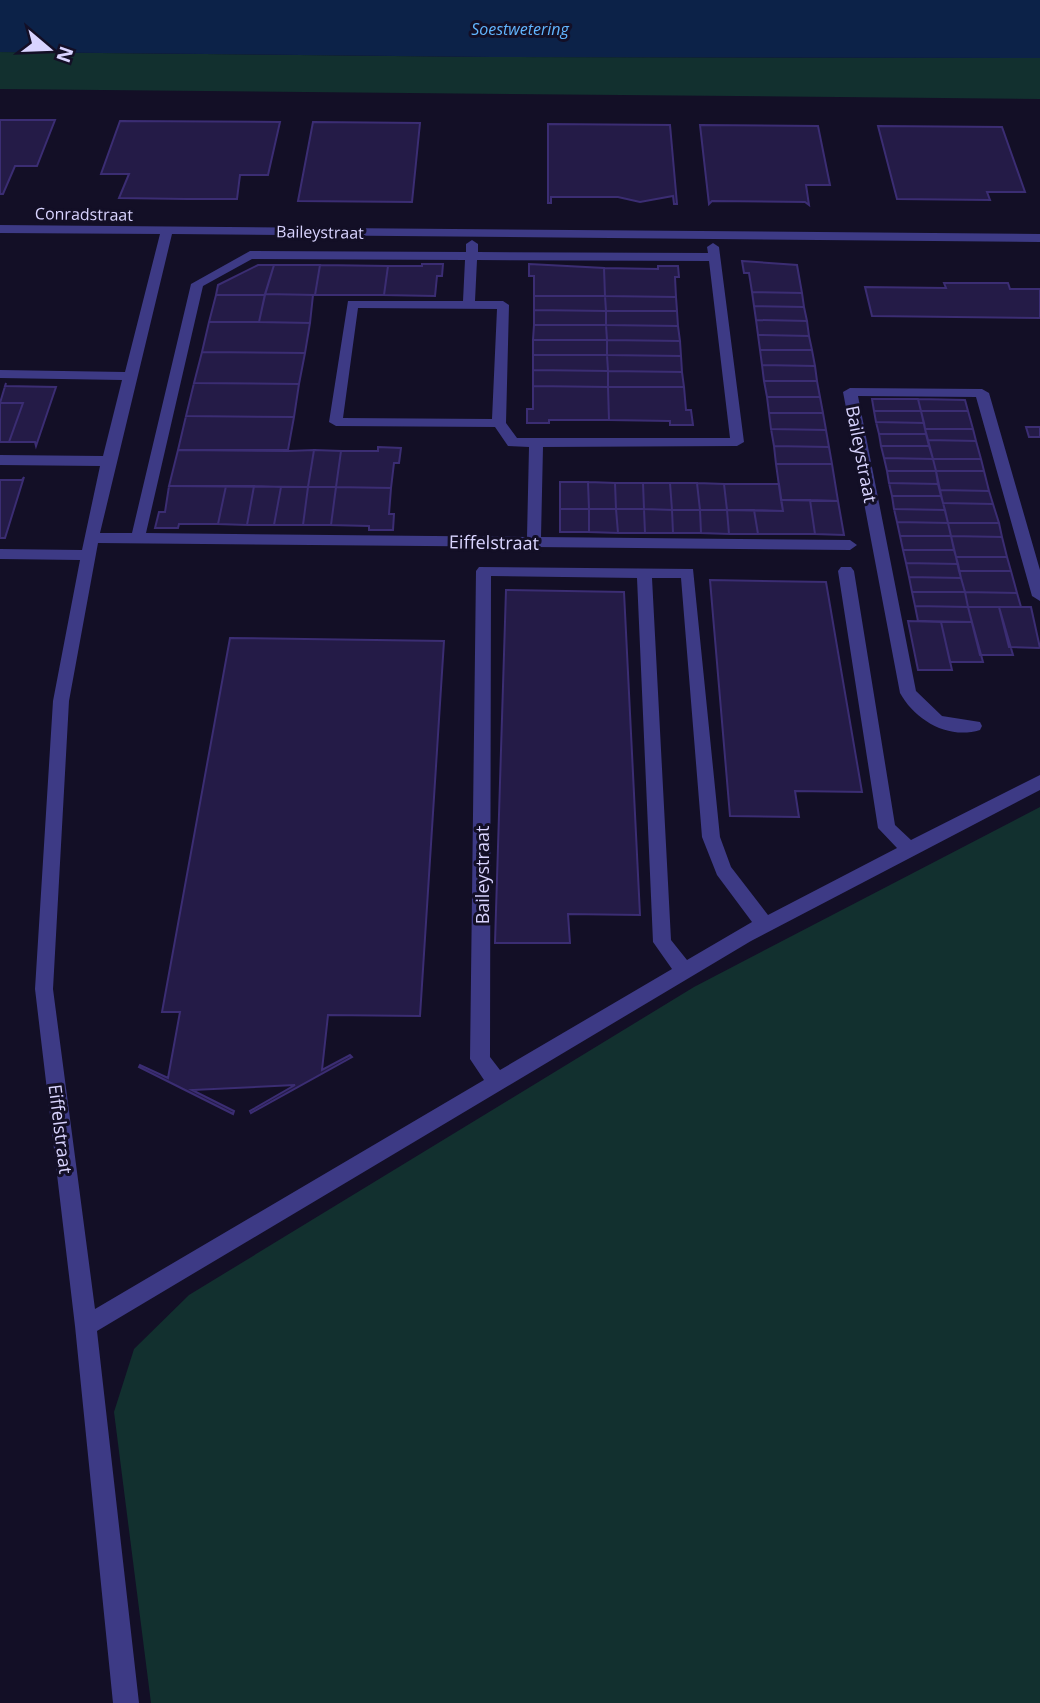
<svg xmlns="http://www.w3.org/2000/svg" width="1040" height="1703" font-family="'Open Sans',sans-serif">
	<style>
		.green { fill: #12302f }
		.water { fill: #0c2248 }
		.building { fill: #241b47; stroke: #3b2d73; stroke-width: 2 }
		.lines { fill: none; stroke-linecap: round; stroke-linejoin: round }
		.minor { fill: #3d3a85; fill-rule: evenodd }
		.labels { text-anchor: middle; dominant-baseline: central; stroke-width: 6; stroke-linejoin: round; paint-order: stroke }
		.far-water-label { font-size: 16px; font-style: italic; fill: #62b6ff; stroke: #130f26 }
		.far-street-label { font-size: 16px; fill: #d9d4ff; stroke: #130f26 }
		.street-label { font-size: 18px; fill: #d9d4ff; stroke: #130f26 }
	</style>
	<rect width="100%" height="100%" fill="#130f26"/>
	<path class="green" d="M0,52L489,57L1040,58V99L0,89Z
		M1040,807V1703H151L114,1412L134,1349L189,1295L694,987Z"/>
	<path class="water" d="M0,0H1040V58L489,57L0,52Z"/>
	<path class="building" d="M0,120H55L37,166H15L3,194H0Z
		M120,121L280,122L268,175H240L237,199H186L119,198L129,174H101Z
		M313,122L420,123L412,202L298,201Z
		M548,124L670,125L677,204H674L673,196L640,202L618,197H551V203H548Z
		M700,125L818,126L830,185H806L809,205L805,202L712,201L709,204Z
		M878,126L1002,127L1025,192H987L990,200L897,199Z
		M742,261L797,265L802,293L752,292L749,273H744Z
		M422,264H443L442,276H437L435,296L384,295L388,266H422Z
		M529,264L604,268L605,296H534V276H529Z
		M258,265H274L265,295H216L218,285Z
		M274,265H320L315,295L265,294Z
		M320,265L388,266L384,295H315Z
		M658,266H678L679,277H675L676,297L605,296L604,268L658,269Z
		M944,283H1008L1010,289H1040V318L872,316L865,287L946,288Z
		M752,292L802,293L804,307L754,306Z
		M265,294L313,295L310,323L259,322Z
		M216,295H265L259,322H209Z
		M534,296H605L606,311L534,310Z
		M605,296L676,297L677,311H606Z
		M754,306L804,307L807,321L756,320Z
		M534,310L606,311V325H534Z
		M606,311H677L678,326L606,325Z
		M756,320L807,321L809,336L758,335Z
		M209,322H259L310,323L305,353L202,352Z
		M534,325H606L607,340H533Z
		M606,325L678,326L680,341L607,340Z
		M758,335L809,336L812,350H760Z
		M533,340H607V355H533Z
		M607,340L680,341L681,356L607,355Z
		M760,350H812L815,366L762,365Z
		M202,352L305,353L299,384L194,383Z
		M533,355H607L608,371L533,370Z
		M607,355L681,356L682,372L608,371Z
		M762,365L815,366L817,381H764Z
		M533,370L608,371V387L533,386Z
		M608,371L682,372L684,387H608Z
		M764,381H817L820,397H767Z
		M6,383L5,386L56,387L36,446L35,442H9L23,403H0Z
		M194,383L299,384L294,417L186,416Z
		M533,386L608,387L609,420H549V423H527V409H533Z
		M608,387H684L686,410H691L693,425H670V421L609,420Z
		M767,397H820L823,413H769Z
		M872,399H918L921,411H874Z
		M918,399L965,400L968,411H921Z
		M0,403H23L9,442H0Z
		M874,411H921L924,423L876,422Z
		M921,411H968L973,429H925Z
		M769,413H823L826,430L771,429Z
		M186,416L294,417L288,450H178Z
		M876,422L924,423L926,434H879Z
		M1026,427H1040V437H1029Z
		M771,429L826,430L829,447L774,446Z
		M925,429H973L976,441L928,440Z
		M879,434H926L929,446H881Z
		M928,440L976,441L981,459H933Z
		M774,446L829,447L832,464H776Z
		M881,446H929L933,459L884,458Z
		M378,447L401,448L399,463H394L391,488L336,487L341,451H378Z
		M178,450L288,451L314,450L308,487L169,486Z
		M314,450L341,451L336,487H308Z
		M884,458L933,459L936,471H887Z
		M933,459H981L984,471H936Z
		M776,464H832L838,501L781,500Z
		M887,471H936L938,484L889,483Z
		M936,471H984L989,491L940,490Z
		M24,477L5,538H0V480H22Z
		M560,482H588L589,509H560Z
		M588,482L615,483L616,509H589Z
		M615,483H643L644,509H616Z
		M643,483H670L672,510L644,509Z
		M670,483H697L700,510H672Z
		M697,483L724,484L727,510H700Z
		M889,483L938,484L941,496H892Z
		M724,484H779L783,511L727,510Z
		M169,486H226L218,524H179L178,528H155L159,512H165Z
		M226,486H254L247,525L218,524Z
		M254,486L281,487L274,525H247Z
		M281,487H308L303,525H274Z
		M308,487H336L331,525H303Z
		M336,487L391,488L389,514H394L393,530H369V526L331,525Z
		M940,490L989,491L993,504L943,503Z
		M892,496H941L945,510L894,509Z
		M781,500H810L815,534H758L754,510L783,511Z
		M810,500L838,501L844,535L815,534Z
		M943,503L993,504L999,523H948Z
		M560,509H589V532H560Z
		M589,509H616L618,533L589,532Z
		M616,509H644L645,533H618Z
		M644,509L672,510L673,533H645Z
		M894,509L945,510L948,523L897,522Z
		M672,510H700L701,533H673Z
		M700,510H727L729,534L701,533Z
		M727,510H754L758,534H729Z
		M897,522L948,523L951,536H900Z
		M948,523H999L1002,537L951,536Z
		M900,536H951L954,550H903Z
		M951,536L1002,537L1007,557H956Z
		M903,550H954L958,564L906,563Z
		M956,557H1007L1011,571H959Z
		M906,563L958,564L961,578L909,577Z
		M959,571H1011L1017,593L965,592Z
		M909,577L961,578L965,592H912Z
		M710,580L826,582L862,792L795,791L799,817L730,816Z
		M506,590L624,592L640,915L568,914L570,943H495Z
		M912,592H965L968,607L915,606Z
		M965,592L1017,593L1021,607H968Z
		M915,606L968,607L972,622L918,621Z
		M968,607H999L1013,655H980Z
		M999,607H1031L1040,648L1009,647Z
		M908,621L941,622L952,670H918Z
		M941,622H972L983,662H950Z
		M230,638L444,641L420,1016L328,1015L322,1070L350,1055L352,1057L251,1113L250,1111L295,1085L192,1090L234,1111L233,1114L139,1067L140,1065L168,1078L180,1012H162Z"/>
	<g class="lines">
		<path class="minor" d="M0,225L1040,234V242L172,234L100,533H132L191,284L250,251L466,252V244L472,240L478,244V252L708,253L707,247L713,243L719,247L744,442L737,446L543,447L541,537L850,540L857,545L850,550L98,543L69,701L53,989L95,1309L484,1080L470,1059L476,571L479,567L693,569L720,837L731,867L768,915L897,848L878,828L838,571L841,567H851L854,571L895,825L911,840L1040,775V790L751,941L97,1331L139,1703H113L75,1326L35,989L53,701L80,560L0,559V549L82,550L100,466L0,465V455L103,456L122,380L0,378V370L125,372L160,234L0,233ZM252,259L465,260L463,301H348L329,422L336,426L495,427L508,446L529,447L527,537L146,533L203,286ZM477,260L709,261L730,438H517L506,423L509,305L503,301H475ZM358,308L497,309L492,419L343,418ZM491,576L637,578L653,942L672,969L500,1070L490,1057ZM652,578H681L702,837L717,875L752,922L687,960L671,940Z
			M850,388L982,389L989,393L1040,570V601L1032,596L976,397L858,396L916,691L942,716L980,722L982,726L980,730C948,740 915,720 900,693L843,392Z"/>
	</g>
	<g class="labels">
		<g class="far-water-label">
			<text x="520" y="29">Soestwetering</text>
		</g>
		<g class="far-street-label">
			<text transform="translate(84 214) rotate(1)">Conradstraat</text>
			<text transform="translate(320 232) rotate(1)">Baileystraat</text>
		</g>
		<g class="street-label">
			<text transform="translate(862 454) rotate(79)">Baileystraat</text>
			<text transform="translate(494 542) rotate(1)">Eiffelstraat</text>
			<text transform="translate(482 875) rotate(-90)">Baileystraat</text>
			<text transform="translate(61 1129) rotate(83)">Eiffelstraat</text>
		</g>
	</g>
	<g transform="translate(49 49) rotate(109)" stroke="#130f26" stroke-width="5" paint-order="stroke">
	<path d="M0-5L12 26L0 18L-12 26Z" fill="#d9d4ff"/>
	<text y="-10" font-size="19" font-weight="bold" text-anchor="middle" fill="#d9d4ff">N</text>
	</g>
</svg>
